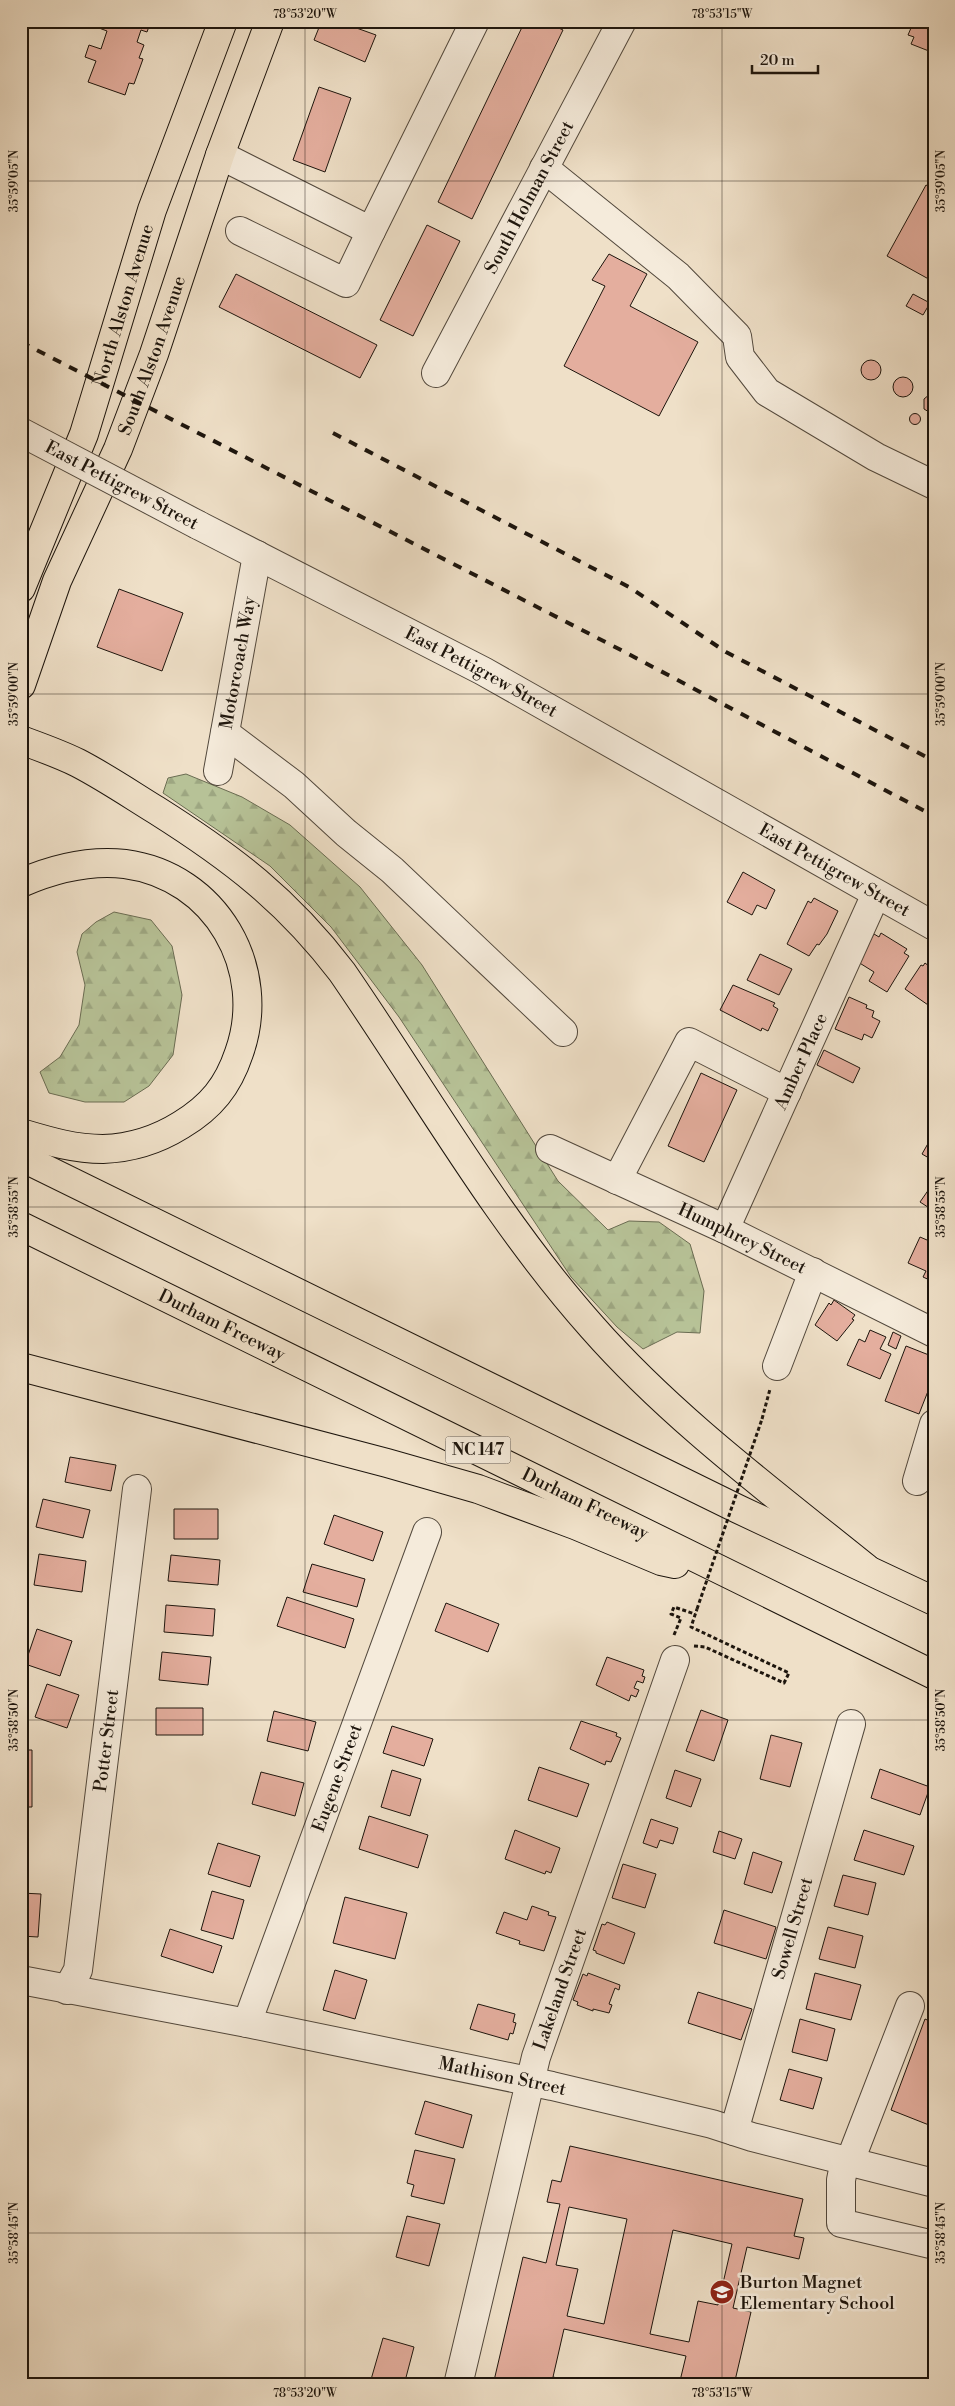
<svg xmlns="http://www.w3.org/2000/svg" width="955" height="2406" font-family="'Libre Bodoni',serif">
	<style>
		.forest { fill: url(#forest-firs); stroke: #6a6c52 }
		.building { fill: #e4ae9e; stroke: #1d150d; fill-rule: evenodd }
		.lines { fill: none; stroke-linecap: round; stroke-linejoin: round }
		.minor-casing { stroke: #52483c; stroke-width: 30 }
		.major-casing { stroke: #1d150d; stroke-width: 30 }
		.highway-casing { stroke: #1d150d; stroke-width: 30 }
		.path { stroke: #1d150d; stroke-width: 3; stroke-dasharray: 4 2.5; stroke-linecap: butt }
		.minor { stroke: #f5ebdb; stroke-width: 28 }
		.major { stroke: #efe0c8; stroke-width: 28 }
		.highway { stroke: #efe0c8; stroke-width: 28 }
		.rail { stroke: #1d150d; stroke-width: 4; stroke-dasharray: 9 9; stroke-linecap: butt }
		.minor-bridge-casing { stroke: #52483c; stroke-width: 30; stroke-linecap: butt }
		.path-bridge { stroke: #1d150d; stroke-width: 3; stroke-dasharray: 4 2.5; stroke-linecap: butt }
		.minor-bridge { stroke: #f5ebdb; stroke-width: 28 }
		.ticks { fill: none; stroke: #1d150d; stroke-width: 1; stroke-opacity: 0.45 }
		.labels { text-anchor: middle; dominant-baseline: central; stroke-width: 5; stroke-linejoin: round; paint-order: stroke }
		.shield { fill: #f5ebdb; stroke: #5e554b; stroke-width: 1 }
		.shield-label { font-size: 16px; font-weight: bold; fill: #1d150d }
		.street-label { font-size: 18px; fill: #1d150d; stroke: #f5ebdb }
		.poi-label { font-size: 18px; fill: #1d150d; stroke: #f5ebdb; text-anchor: start }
		.neatline { fill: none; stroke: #1d150d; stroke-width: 2 }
		.ticks-label { font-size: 12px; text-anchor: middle; fill: #1d150d }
	</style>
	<defs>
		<pattern id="forest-firs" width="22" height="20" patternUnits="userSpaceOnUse" patternTransform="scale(1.25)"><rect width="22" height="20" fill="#b7c297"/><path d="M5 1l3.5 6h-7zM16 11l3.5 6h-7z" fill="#9da681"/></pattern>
	</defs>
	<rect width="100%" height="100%" fill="#efe0c8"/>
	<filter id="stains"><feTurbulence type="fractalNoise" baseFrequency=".004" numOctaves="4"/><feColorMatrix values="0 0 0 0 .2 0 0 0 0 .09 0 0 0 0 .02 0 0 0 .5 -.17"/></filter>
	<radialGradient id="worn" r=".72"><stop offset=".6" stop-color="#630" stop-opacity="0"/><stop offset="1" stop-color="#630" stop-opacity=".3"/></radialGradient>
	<path class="forest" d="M186,774L242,797L290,825L360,887L422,965L558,1181L608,1230L629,1221L659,1222L690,1244L704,1291L700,1333L677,1332L643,1349L617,1327L571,1277L399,1017L331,927L270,866L163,793L168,778Z
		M114,912L151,920L172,946L182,995L173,1055L149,1086L124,1102H85L49,1093L40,1072L60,1057L79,1025L85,985L77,952L82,934L96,922Z"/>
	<path class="building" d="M101,21H151L147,32L141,30L137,42L144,45L139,58L143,59L134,84L129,83L125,95L88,82L96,61L85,57L89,45L101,49L107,31L99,28Z
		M328,21H337L376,35L365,62L314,40L320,25L326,27Z
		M525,21H544L563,30L472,219L438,202Z
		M914,21H934V53L911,44L914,37L908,35Z
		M319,87L351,98L325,172L293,160Z
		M926,185L934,189V282L887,256Z
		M427,225L460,241L413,336L380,320Z
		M609,254L647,274L630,306L698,342L659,416L564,366L605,286L592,280Z
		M236,274L377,345L360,378L219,307Z
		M913,294L930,303L923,315L906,306Z
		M861 370a10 10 0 1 1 20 0a10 10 0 1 1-20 0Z
		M893 387a10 10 0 1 1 20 0a10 10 0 1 1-20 0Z
		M930,394H934V415L924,409V399Z
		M909.5 419a5.5 5.5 0 1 1 11 0a5.5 5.5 0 1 1-11 0Z
		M934,421V432H933L929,427Z
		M119,589L183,613L162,671L97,647Z
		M743,872L775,890L766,909L757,905L752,915L727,902Z
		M814,898L838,911L827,934L819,945L817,944L809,956L787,944L808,901L811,903Z
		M881,933L907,949L904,953L909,956L887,992L869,981L874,972L858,962L874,934L879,937Z
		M760,954L792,969L779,995L747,980Z
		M925,963L934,970V1004L931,1007L905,989L921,965L923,966Z
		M733,985L775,1003L773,1006L778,1009L768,1031L762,1028L761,1031L720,1010Z
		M849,997L867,1005L866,1008L874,1011L872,1017L880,1021L872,1038L864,1034L862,1040L835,1029Z
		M824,1050L860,1068L853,1083L817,1065Z
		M701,1073L737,1090L704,1162L668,1146Z
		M934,1133V1161L922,1154Z
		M934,1182V1211L920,1202Z
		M920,1237L934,1243V1282L923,1277L926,1271L908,1263Z
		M834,1300L855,1315L852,1319L854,1320L837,1341L815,1325L829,1303L831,1305Z
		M870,1330L886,1337L880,1349L891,1354L880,1379L847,1365L859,1339L865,1342Z
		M893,1332L901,1336L896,1349L888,1345Z
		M906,1346L934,1357V1376L919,1414L885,1401Z
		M70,1457L116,1465L111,1491L65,1482Z
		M43,1499L90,1510L83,1538L36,1527Z
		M174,1509H218V1539H174Z
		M334,1515L383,1532L373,1561L324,1544Z
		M39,1554L86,1561L82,1592L34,1585Z
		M171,1555L220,1560L218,1585L168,1581Z
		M312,1564L365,1579L357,1607L303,1592Z
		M287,1597L354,1619L345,1648L277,1626Z
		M446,1603L499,1624L488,1652L435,1631Z
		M166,1605L215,1609L213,1636L164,1632Z
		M37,1629L72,1641L60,1676L25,1664Z
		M162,1652L211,1657L208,1685L159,1680Z
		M607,1657L644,1670L642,1676L645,1677L643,1683L637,1681L634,1688L639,1690L636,1697L631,1695L629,1701L596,1685Z
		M47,1684L79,1695L67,1728L35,1717Z
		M156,1708H203V1735H156Z
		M701,1710L728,1720L714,1761L686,1751Z
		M274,1711L316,1722L308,1751L267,1741Z
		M581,1721L617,1733L616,1736L621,1738L611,1762L606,1761L605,1765L570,1749Z
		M392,1726L433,1739L424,1766L383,1753Z
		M771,1735L802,1743L790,1787L760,1779Z
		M21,1750H32V1807H21Z
		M539,1767L589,1784L577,1817L528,1800Z
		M880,1769L930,1787L920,1815L871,1798Z
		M392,1770L421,1779L410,1816L381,1807Z
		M675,1770L701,1779L691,1807L666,1798Z
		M261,1772L304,1783L295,1816L252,1804Z
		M21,1812H26V1859H21Z
		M369,1816L428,1835L418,1868L359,1849Z
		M651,1819L678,1828L673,1844L660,1840L657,1848L643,1843Z
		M515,1830L560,1848L551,1873L546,1871L545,1874L505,1859Z
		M864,1830L914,1846L904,1875L854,1860Z
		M719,1831L742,1839L735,1859L713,1852Z
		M218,1843L260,1856L250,1887L208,1874Z
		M753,1852L782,1862L772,1893L744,1884Z
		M623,1864L656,1874L645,1908L612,1898Z
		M843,1875L876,1883L868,1915L834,1906Z
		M212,1891L244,1900L233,1939L201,1930Z
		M21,1893L41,1894L38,1937L21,1936Z
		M345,1897L407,1913L395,1959L333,1943Z
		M532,1906L549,1912L548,1915L556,1917L544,1951L519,1944L520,1941L496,1933L504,1912L527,1920Z
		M724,1910L776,1927L766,1959L714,1943Z
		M607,1922L635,1933L624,1964L596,1953V1951L593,1950L602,1924L605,1925Z
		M828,1927L863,1936L855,1968L819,1959Z
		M170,1929L222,1946L213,1973L161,1956Z
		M335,1970L367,1980L355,2019L323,2010Z
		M588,1973L620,1985L619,1990L615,1988L609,2004L612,2005L609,2013L593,2009V2011L577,2005L578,2002L573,2000L583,1974L587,1976Z
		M815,1973L861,1985L851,2020L806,2009Z
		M698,1992L752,2009L741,2040L688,2023Z
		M478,2004L515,2014L513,2022L516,2023L513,2034L510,2033L508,2040L470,2029Z
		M800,2019L835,2029L827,2061L792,2052Z
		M925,2019L934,2023V2127L891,2110Z
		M789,2069L822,2078L813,2109L780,2100Z
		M425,2101L472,2115L463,2148L415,2134Z
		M570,2146L803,2199L794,2236L804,2238L799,2259L747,2247L733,2308L751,2312L734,2385H679L686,2356L564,2329L553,2377L580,2383V2385H493L523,2257L546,2263L560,2204L547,2202L552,2180L561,2182ZM569,2207L627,2219L604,2324L567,2316L578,2269L556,2265ZM673,2230L732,2244L718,2305L698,2301L689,2342L650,2334Z
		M415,2150L455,2159L444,2204L411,2196L414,2185L407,2183Z
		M407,2216L440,2224L429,2266L396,2257Z
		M383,2338L414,2347L404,2385L370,2383Z"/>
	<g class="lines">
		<defs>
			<g id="minor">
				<path d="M220,155L371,231L475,21"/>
				<path d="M544,168L678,276L737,336L740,357L767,392L876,457L934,485"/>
				<path d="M240,231L346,283L371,231"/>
				<path id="s1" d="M436,373L622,21"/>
				<path id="s2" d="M198,525L483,671L934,926"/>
				<path d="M225,733L294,785L346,833L392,870L563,1032"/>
				<path id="s3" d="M218,771L257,555"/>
				<path id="s4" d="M550,1149L725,1229L934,1333"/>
				<path d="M617,1180L689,1042L787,1092"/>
				<path id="s5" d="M725,1229L876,894"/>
				<path d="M777,1366L813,1272"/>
				<path d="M917,1481L934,1424"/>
				<path id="s6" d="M21,1980L247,2023L552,2086L712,2124L752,2137L934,2183"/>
				<path id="s7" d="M67,1990L78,1970L137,1489"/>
				<path id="s8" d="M247,2023L427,1532"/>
				<path id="s9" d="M734,2131L851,1724"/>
				<path d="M845,2160L841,2180V2223L934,2245"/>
				<path d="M850,2161L910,2006"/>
				<path id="s10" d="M458,2385L536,2057L675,1660"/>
			</g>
			<g id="major">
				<path id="s11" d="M21,588L84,434L152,210L223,21"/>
				<path id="s12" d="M21,685L57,581L118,449L154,354L220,155L270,21"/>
			</g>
			<g id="highway">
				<path d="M21,740C40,747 60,754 78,763C105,777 130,794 156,810C232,858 287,900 342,972C424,1091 496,1219 592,1327C672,1418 772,1492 866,1568"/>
				<path d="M21,883C53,869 89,860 125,864C216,876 269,969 239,1053C228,1086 211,1107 181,1125C157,1140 132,1148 103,1149C74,1149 48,1141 21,1133"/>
				<path d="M21,1157L738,1509L934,1601"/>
				<path id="s13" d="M21,1226L934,1675"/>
				<path d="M21,1367L387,1463L478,1489L575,1525L661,1561L675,1564"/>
			</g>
		</defs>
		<use href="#minor" class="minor-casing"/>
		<use href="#major" class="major-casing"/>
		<use href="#highway" class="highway-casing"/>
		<path class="path" d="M762,1419L770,1389
			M674,1635L681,1618L671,1614L674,1607L695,1614
			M694,1646L705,1647L784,1683L789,1673L691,1627L697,1609"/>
		<use href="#minor" class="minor"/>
		<use href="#major" class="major"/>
		<use href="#highway" class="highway"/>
		<path class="rail" d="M21,342L619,649L934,816
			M333,433L629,587L726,652L934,761"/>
		<defs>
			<g id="minor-bridge">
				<path id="s14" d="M21,432L198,525"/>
			</g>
		</defs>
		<use href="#minor-bridge" class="minor-bridge-casing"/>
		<path class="path-bridge" d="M697,1609L762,1419"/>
		<use href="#minor-bridge" class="minor-bridge"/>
	</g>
	<path class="ticks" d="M305,21V2385M722,21V2385M21,181H934M21,694H934M21,1207H934M21,1720H934M21,2233H934"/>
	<defs>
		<symbol id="school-disc" viewBox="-11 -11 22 22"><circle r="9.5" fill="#8f2418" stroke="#f5ebdb"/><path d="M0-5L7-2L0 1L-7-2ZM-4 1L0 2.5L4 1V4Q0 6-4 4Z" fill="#fff"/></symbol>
	</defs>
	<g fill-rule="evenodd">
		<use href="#school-disc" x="708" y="2278" width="28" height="28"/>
	</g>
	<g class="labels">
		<rect class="shield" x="445.5" y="1436.5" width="65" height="27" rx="4"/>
		<g class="shield-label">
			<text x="478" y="1450">NC 147</text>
		</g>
		<g class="street-label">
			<text stroke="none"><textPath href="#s1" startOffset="199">South Holman Street</textPath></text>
			<text stroke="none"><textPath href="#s11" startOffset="301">North Alston Avenue</textPath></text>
			<text stroke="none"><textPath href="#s12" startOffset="355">South Alston Avenue</textPath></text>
			<text stroke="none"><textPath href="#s14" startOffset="114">East Pettigrew Street</textPath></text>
			<text stroke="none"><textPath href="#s3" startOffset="110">Motorcoach Way</textPath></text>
			<text stroke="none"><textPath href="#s2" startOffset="319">East Pettigrew Street</textPath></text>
			<text stroke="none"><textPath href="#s2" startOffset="724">East Pettigrew Street</textPath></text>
			<text stroke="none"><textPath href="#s5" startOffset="184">Amber Place</textPath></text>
			<text stroke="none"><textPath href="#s4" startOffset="212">Humphrey Street</textPath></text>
			<text stroke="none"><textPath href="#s13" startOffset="224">Durham Freeway</textPath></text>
			<text stroke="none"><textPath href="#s13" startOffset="629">Durham Freeway</textPath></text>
			<text stroke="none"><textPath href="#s7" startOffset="254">Potter Street</textPath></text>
			<text stroke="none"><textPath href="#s8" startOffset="261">Eugene Street</textPath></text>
			<text stroke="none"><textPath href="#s9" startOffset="211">Sowell Street</textPath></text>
			<text stroke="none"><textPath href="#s10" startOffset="409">Lakeland Street</textPath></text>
			<text stroke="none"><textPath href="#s6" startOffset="491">Mathison Street</textPath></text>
		</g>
		<g class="poi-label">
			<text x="740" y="2282">Burton Magnet<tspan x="740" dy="21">Elementary School</tspan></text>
		</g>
	</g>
	<rect width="955" height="2406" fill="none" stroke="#efe0c8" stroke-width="55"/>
	<path d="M752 65v8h66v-8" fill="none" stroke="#1d150d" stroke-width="2.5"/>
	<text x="760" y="65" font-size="15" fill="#1d150d" stroke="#f5ebdb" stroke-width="4" paint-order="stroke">20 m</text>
	<rect x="28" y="28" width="900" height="2350" class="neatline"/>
	<g class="ticks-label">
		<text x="305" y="18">78°53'20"W</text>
		<text x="722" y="18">78°53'15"W</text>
		<text transform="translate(14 181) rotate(-90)" y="4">35°59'05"N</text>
		<text transform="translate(941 181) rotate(-90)" y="4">35°59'05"N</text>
		<text transform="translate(14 694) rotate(-90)" y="4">35°59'00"N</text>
		<text transform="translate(941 694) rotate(-90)" y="4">35°59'00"N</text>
		<text transform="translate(14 1207) rotate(-90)" y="4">35°58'55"N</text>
		<text transform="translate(941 1207) rotate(-90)" y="4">35°58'55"N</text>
		<text transform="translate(14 1720) rotate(-90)" y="4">35°58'50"N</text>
		<text transform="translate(941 1720) rotate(-90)" y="4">35°58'50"N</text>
		<text transform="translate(14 2233) rotate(-90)" y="4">35°58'45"N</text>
		<text transform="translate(941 2233) rotate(-90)" y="4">35°58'45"N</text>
		<text x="305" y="2397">78°53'20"W</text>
		<text x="722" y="2397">78°53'15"W</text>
	</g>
	<rect width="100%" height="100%" filter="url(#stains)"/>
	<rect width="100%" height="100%" fill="url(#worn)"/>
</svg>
